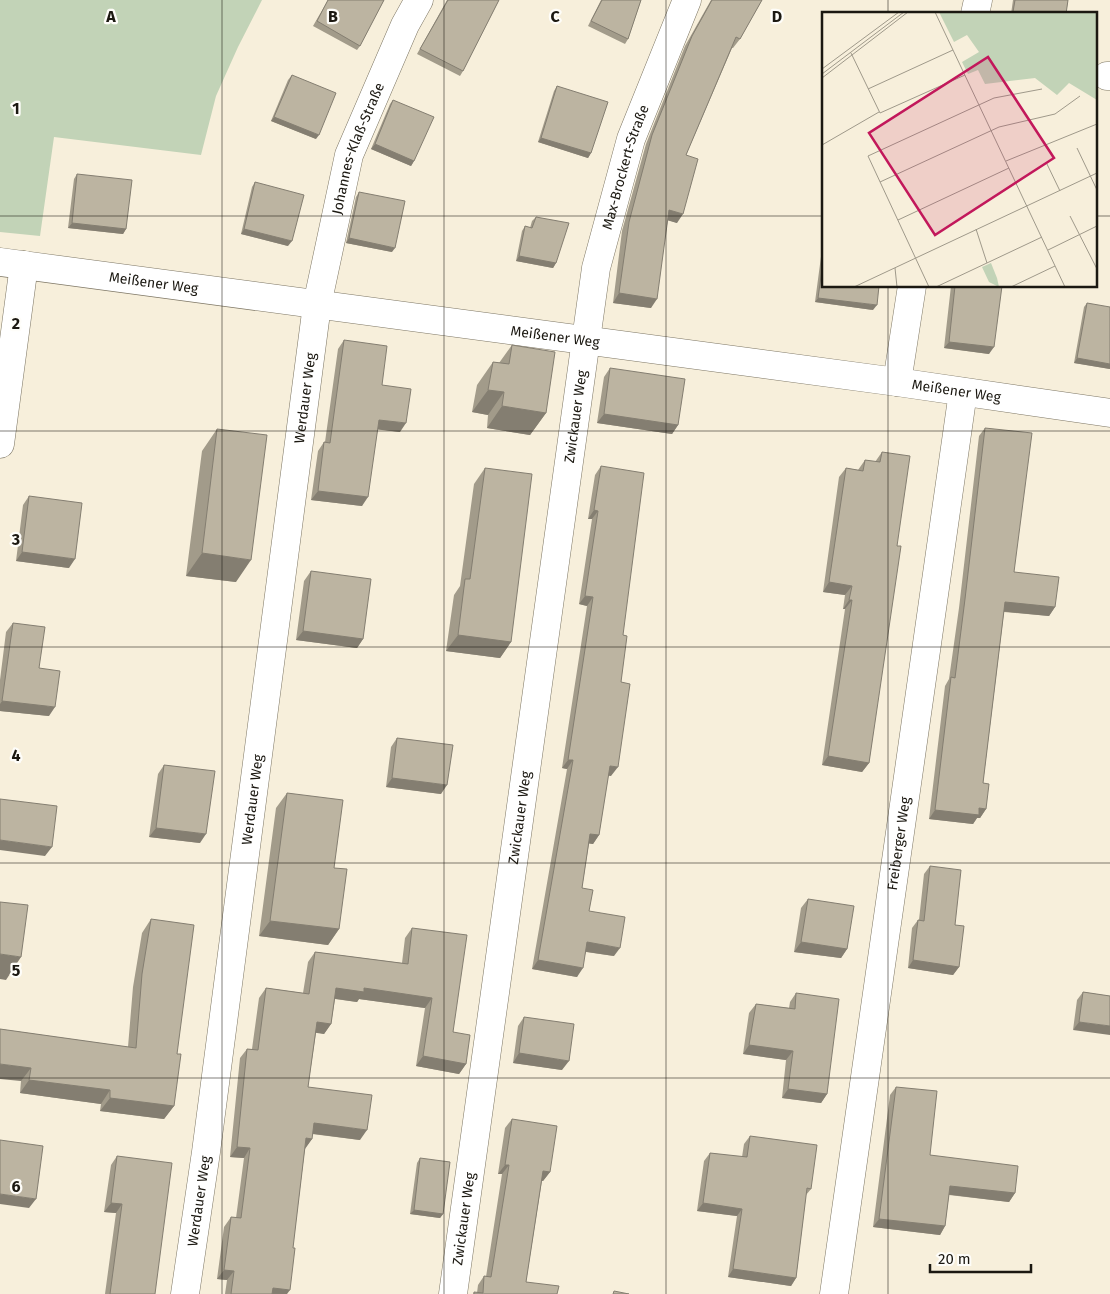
<svg xmlns="http://www.w3.org/2000/svg" width="1110" height="1294" font-family="'Fira Sans',sans-serif">
	<style>
		.green { fill: #c2d3b7 }
		.lines { fill: none; stroke-linecap: round; stroke-linejoin: round }
		.minor-casing { stroke: #7d7664; stroke-width: 29 }
		.minor { stroke: #fff; stroke-width: 28 }
		.wall { fill: #a29b8a }
		.shaded-wall { fill: #847e71 }
		.building { fill: #bcb4a1; stroke: #847e71 }
		.grid { fill: none; stroke: #1b1811; stroke-width: 1; stroke-opacity: 0.55 }
		.labels { text-anchor: middle; dominant-baseline: central; stroke-width: 4.5; stroke-linejoin: round; paint-order: stroke }
		.street-label { font-size: 14px; fill: #1b1811; stroke: #fefdf9 }
		.inset-road { fill: none; stroke: #9f998a; stroke-width: 1 }
		.view { fill: #c2185b; fill-opacity: 0.15; stroke: #c2185b; stroke-width: 2.5 }
		.inset-edge { fill: none; stroke: #1b1811; stroke-width: 2.5 }
		.grid-label { font-size: 16px; text-anchor: middle; font-weight: bold; fill: #1b1811; stroke: #fefdf9; stroke-width: 4.5; stroke-linejoin: round; paint-order: stroke }
	</style>
	<rect width="100%" height="100%" fill="#f7efdb"/>
	<path class="green" d="M0,0H262L238,47L216,96L201,155L54,137L40,236L0,232Z"/>
	<g class="lines">
		<defs>
			<g id="minor">
				<path d="M975,14L978,0"/>
				<path d="M1107,76H1110"/>
				<path id="s1" d="M0,262L897,382L1110,413"/>
				<path d="M897,382L912,286"/>
				<path d="M0,444L24,265"/>
				<path id="s2" d="M185,1294L206,1152L317,305L349,155L405,25L419,0"/>
				<path id="s3" d="M453,1294L596,268L631,139L687,0"/>
				<path id="s4" d="M834,1294L963,392"/>
			</g>
		</defs>
		<use href="#minor" class="minor-casing"/>
		<use href="#minor" class="minor"/>
	</g>
	<path class="wall" d="M328,0H384L360,46L357,50L313,26Z
		M447,0H499L463,71L460,76L417,54Z
		M601,0H641L628,39L625,44L588,26Z
		M711,0H762L740,39L733,48H732L686,155L677,223L668,220L651,308L613,303L622,231L646,144L685,46Z
		M1013,0H1068L1066,14H1011Z
		M292,75L316,139L271,121L288,80Z
		M557,86L591,153L588,158L538,142L554,91Z
		M393,100L414,161L411,166L371,149L390,104Z
		M77,174L126,229L123,234L68,228L74,179Z
		M255,182L288,246L241,234L252,187Z
		M359,192L392,252L346,243L356,197Z
		M536,217L556,263L553,268L516,261L522,231L525,226L530,228L532,221Z
		M824,234V286L873,310L815,302Z
		M951,286H1002L989,354L944,348Z
		M1087,303L1110,369L1074,363L1084,307Z
		M344,340L382,385L400,432L378,429L362,506L311,500L318,451L324,442H325L338,349Z
		M512,345L546,413L530,435L487,428L488,415L472,412L477,385L493,362L499,363Z
		M610,368L678,425L672,434L597,423L604,377Z
		M985,428L1014,572L1055,607L1049,616L1004,612L983,783L986,809L980,818H977L973,824L929,819L945,686L949,679L959,608L979,436Z
		M217,429L236,582L186,576L202,451Z
		M882,452L897,546L869,763L862,772L822,765L845,609H843L845,595L823,592L839,477L846,468L858,470L865,460L875,462Z
		M601,466L623,635L621,682L611,776L608,775L599,835L593,844L589,843L582,888L589,911L614,956L586,952L577,977L532,969L567,769L562,768L587,606L579,604L592,519H588L595,475Z
		M485,468L511,642L500,658L446,651L454,595L460,586L474,484Z
		M29,496L69,568L16,561L23,505Z
		M311,571L363,639L357,648L296,640L304,581Z
		M13,623L39,668L49,716L0,711V680L6,632Z
		M397,738L441,794L386,787L391,747Z
		M164,765L200,843L149,837L158,774Z
		M287,793L334,868L339,929L328,945L259,936L276,808Z
		M930,866L955,925L959,967L953,975L908,968L912,928L918,920H919L924,874Z
		M808,899L847,949L841,958L794,952L801,908Z
		M151,919L177,1054L174,1106L164,1119L100,1111L101,1104L20,1093L21,1081L0,1029L128,1047L133,987L142,933Z
		M412,928L466,1064L459,1074L416,1066L425,1008L359,999L357,1002L335,999L331,1024L324,1034L316,1032L308,1087L360,1140L312,1134V1139L305,1148L287,1294H225L227,1280L217,1279L224,1227L231,1217L236,1218L244,1158L230,1157L240,1058L247,1049H252L259,998L266,988L303,993L308,962L315,952L402,963L405,938Z
		M1083,992L1110,996L1073,1030L1077,1000Z
		M796,993L827,1094L821,1103L782,1098L786,1060L743,1054L749,1013L756,1004L789,1008L790,1002Z
		M524,1017L562,1070L513,1063L518,1026Z
		M896,1087L930,1155L1015,1193L1009,1202L949,1195L945,1226L940,1235L873,1227L890,1095Z
		M512,1119L550,1172L543,1181L542,1180L526,1282L557,1294H473L474,1292L477,1293L478,1285L484,1276L486,1277L502,1174H498L505,1128Z
		M750,1136L811,1189L806,1195L796,1278L791,1286L728,1277L737,1216L697,1211L704,1161L710,1153L742,1157L744,1144Z
		M117,1156L155,1294H105L116,1213L104,1212L111,1165Z
		M420,1158L443,1214L440,1218L410,1214L417,1163Z"/>
	<path class="shaded-wall" d="M274,117L319,135L316,139L271,121Z
		M541,138L591,153L588,158L538,142Z
		M375,144L414,161L411,166L371,149Z
		M669,210L683,214L677,223L663,219Z
		M72,223L126,229L123,234L68,228Z
		M244,229L292,241L288,246L241,234Z
		M349,238L395,248L392,252L346,243Z
		M519,256L556,263L553,268L516,261Z
		M619,293L657,299L651,308L613,303Z
		M818,298L877,305L873,310L815,302Z
		M949,342L994,347L989,354L944,348Z
		M1077,358L1110,364V369L1074,363Z
		M488,390L504,392L488,415L472,412Z
		M502,406L546,413L530,435L487,428Z
		M604,414L678,425L672,434L597,423Z
		M379,420L406,423L400,432L373,429Z
		M318,491L368,497L362,506L311,500Z
		M594,510L598,511L592,519H588Z
		M22,552L75,559L69,568L16,561Z
		M202,553L251,560L236,582L186,576Z
		M829,582L852,586L845,595L823,592Z
		M585,596L593,597L587,606L579,604Z
		M849,600H852L845,609H843Z
		M1005,602L1055,607L1049,616L999,611Z
		M303,631L363,639L357,648L296,640Z
		M458,635L511,642L500,658L446,651Z
		M2,701L55,707L49,716L0,711V704Z
		M828,756L869,763L862,772L822,765Z
		M568,760H573L567,769L562,768Z
		M610,766L618,767L611,776L604,775Z
		M392,778L447,785L441,794L386,787Z
		M979,808L986,809L980,818H977L973,824L929,819L935,810Z
		M156,828L206,834L200,843L149,837Z
		M590,834L599,835L593,844L584,843Z
		M0,840L52,847L45,856L0,850Z
		M270,921L339,929L328,945L259,936Z
		M587,942L620,948L614,956L581,951Z
		M801,942L847,949L841,958L794,952Z
		M0,954L21,957L6,980L0,979Z
		M538,960L583,968L577,977L532,969Z
		M913,960L959,967L953,975L908,968Z
		M336,988H364L432,998L425,1008L359,999L357,1002L330,998Z
		M317,1022L331,1024L324,1034L310,1032Z
		M1079,1022L1110,1026V1035L1073,1030Z
		M749,1045L793,1051L786,1060L743,1054Z
		M519,1053L569,1061L562,1070L513,1063Z
		M423,1056L466,1064L459,1074L416,1066Z
		M0,1064L31,1068L21,1081L0,1079Z
		M29,1080L110,1090L101,1104L20,1093Z
		M788,1089L827,1094L821,1103L782,1098Z
		M110,1098L174,1106L164,1119L100,1111Z
		M314,1123L367,1130L360,1140L307,1133Z
		M306,1138L312,1139L305,1149Z
		M237,1147L250,1148L244,1158L230,1157Z
		M505,1165H509L502,1174H498Z
		M543,1171L550,1172L543,1181L537,1180Z
		M950,1186L1015,1193L1009,1202L944,1194Z
		M0,1194L36,1199L29,1208L0,1204Z
		M111,1203L122,1204L116,1213L104,1212Z
		M703,1203L742,1209L737,1216L697,1211Z
		M414,1210L443,1214L440,1218L410,1214Z
		M879,1219L945,1226L940,1235L873,1227Z
		M733,1269L796,1278L791,1286L728,1277Z
		M224,1270L234,1271L227,1280L217,1279Z
		M273,1288L290,1290L287,1294H269Z"/>
	<path class="building" d="M328,0H384L360,46L317,21Z
		M448,0H499L463,71L420,49Z
		M602,0H641L628,39L591,21Z
		M712,0H762L740,39L736,37L686,155L698,159L683,214L669,210L657,299L619,293L629,222L652,135L692,36Z
		M1015,0H1068L1066,14H1023L1013,12Z
		M292,75L336,93L319,135L274,117Z
		M557,86L608,102L591,153L541,138Z
		M393,100L434,117L414,161L375,144Z
		M77,174L132,180L126,229L72,223Z
		M255,182L304,195L292,241L244,229Z
		M359,192L405,201L395,248L349,238Z
		M536,217L569,223L556,263L519,256L525,226L532,228Z
		M824,255V286H879L877,305L818,298Z
		M955,286H1002L994,347L949,342Z
		M1087,303L1110,307V364L1077,358Z
		M344,340L387,346L382,385L411,389L406,423L379,420L368,497L318,491L324,442L330,443Z
		M512,345L555,352L546,413L502,406L504,392L488,390L493,362L509,364Z
		M610,368L685,379L678,425L604,414Z
		M985,428L1032,433L1014,572L1059,577L1055,607L1005,602L983,783L989,784L986,809L979,808V815L935,810L951,677L955,678L965,599Z
		M217,429L267,435L251,560L202,553Z
		M882,452L910,456L897,546H901L869,763L828,756L852,600H849L852,586L829,582L846,468L863,471L865,460L880,462Z
		M601,466L644,473L623,635L627,636L621,682L630,684L618,767L610,766L599,835L590,834L582,888L593,890L589,911L625,917L620,948L587,942L583,968L538,960L573,760H568L593,597L585,596L598,511L594,510Z
		M485,468L532,474L511,642L458,635L465,579H470Z
		M29,496L82,503L75,559L22,552Z
		M311,571L371,579L363,639L303,631Z
		M13,623L45,627L39,668L60,671L55,707L2,701Z
		M397,738L453,745L447,785L392,778Z
		M164,765L215,771L206,834L156,828Z
		M287,793L343,800L334,868L347,869L339,929L270,921Z
		M0,799L57,806L52,847L0,840Z
		M930,866L961,870L955,925L964,926L959,967L913,960L918,920L924,921Z
		M808,899L854,906L847,949L801,942Z
		M0,902L28,905L21,957L0,954Z
		M151,919L194,925L177,1054H181L174,1106L110,1098V1090L29,1080L31,1068L0,1064V1029L136,1048L142,974Z
		M412,928L467,935L453,1032L470,1035L466,1064L423,1056L432,998L364,988V992L336,988L331,1024L317,1022L308,1087L372,1095L367,1130L314,1123L312,1139L306,1138L293,1248H295L290,1290L273,1288L272,1294H231L234,1271L224,1270L231,1217L241,1218L250,1148L237,1147L247,1049L258,1050L266,988L309,994L315,952L408,964Z
		M1083,992L1110,996V1026L1079,1022Z
		M796,993L839,999L827,1094L788,1089L793,1051L749,1045L756,1004L795,1009Z
		M524,1017L574,1024L569,1061L519,1053Z
		M896,1087L937,1091L930,1155L1018,1166L1015,1193L950,1186L945,1226L879,1219Z
		M512,1119L557,1126L550,1172L543,1171L526,1282L559,1286L557,1294H474V1292L483,1293L484,1276L491,1277L509,1165H505Z
		M750,1136L817,1145L811,1189L807,1188L796,1278L733,1269L742,1209L703,1203L710,1153L747,1157Z
		M0,1140L43,1146L36,1199L0,1194Z
		M117,1156L172,1163L155,1294H110L122,1204L111,1203Z
		M420,1158L450,1162L443,1214L414,1210Z
		M614,1291L629,1294H613Z"/>
	<path class="grid" d="M222,0V1294M444,0V1294M666,0V1294M888,0V14M0,216H824M1096,216H1110M888,286V1294M0,431H1110M0,647H1110M0,863H1110M0,1078H1110"/>
	<g class="labels">
		<g class="street-label">
			<text stroke="none"><textPath href="#s2" startOffset="1160">Johannes-Klaß-Straße</textPath></text>
			<text stroke="none"><textPath href="#s3" startOffset="1141">Max-Brockert-Straße</textPath></text>
			<text stroke="none"><textPath href="#s1" startOffset="155">Meißener Weg</textPath></text>
			<text stroke="none"><textPath href="#s1" startOffset="560">Meißener Weg</textPath></text>
			<text stroke="none"><textPath href="#s1" startOffset="965">Meißener Weg</textPath></text>
			<text stroke="none"><textPath href="#s2" startOffset="904">Werdauer Weg</textPath></text>
			<text stroke="none"><textPath href="#s3" startOffset="886">Zwickauer Weg</textPath></text>
			<text stroke="none"><textPath href="#s2" startOffset="499">Werdauer Weg</textPath></text>
			<text stroke="none"><textPath href="#s3" startOffset="481">Zwickauer Weg</textPath></text>
			<text stroke="none"><textPath href="#s4" startOffset="455">Freiberger Weg</textPath></text>
			<text stroke="none"><textPath href="#s2" startOffset="94">Werdauer Weg</textPath></text>
			<text stroke="none"><textPath href="#s3" startOffset="76">Zwickauer Weg</textPath></text>
		</g>
	</g>
	<g transform="translate(822 12)">
		<rect width="275" height="275" fill="#f7efdb"/>
		<path d="M117,0H275V88L247,71L235,83L213,66L163,72L156,58L146,62L140,50L157,40L145,23L132,30ZM169,251L175,266L177,275L167,270L160,255Z" fill="#c2d3b7"/>
		<path class="inset-road" d="M113,0L243,275M29,41L58,101L143,63M0,57L77,0M0,62L82,0M0,66L86,0M46,77L131,38M0,133L57,100M255,136L275,178M184,149L275,112M224,150L238,179M58,170L177,115L233,102L258,84M248,204L275,257M76,208L187,156M154,217L165,251M226,238L275,214M73,256L75,275M32,275L275,161M107,275L46,144L172,86L220,77M114,275L220,225M189,275L233,254"/>
		<path class="view" d="M166,45L232,146L113,223L47,121Z"/>
		<rect width="275" height="275" class="inset-edge"/>
	</g>
	<g class="grid-label">
		<text x="111" y="22">A</text>
		<text x="333" y="22">B</text>
		<text x="555" y="22">C</text>
		<text x="777" y="22">D</text>
		<text x="16" y="114">1</text>
		<text x="16" y="329">2</text>
		<text x="16" y="545">3</text>
		<text x="16" y="761">4</text>
		<text x="16" y="976">5</text>
		<text x="16" y="1192">6</text>
	</g>
	<path d="M930 1264v8h101v-8" fill="none" stroke="#1b1811" stroke-width="2.5"/>
	<text x="938" y="1264" font-size="15" fill="#1b1811" stroke="#fefdf9" stroke-width="4" paint-order="stroke">20 m</text>
</svg>
